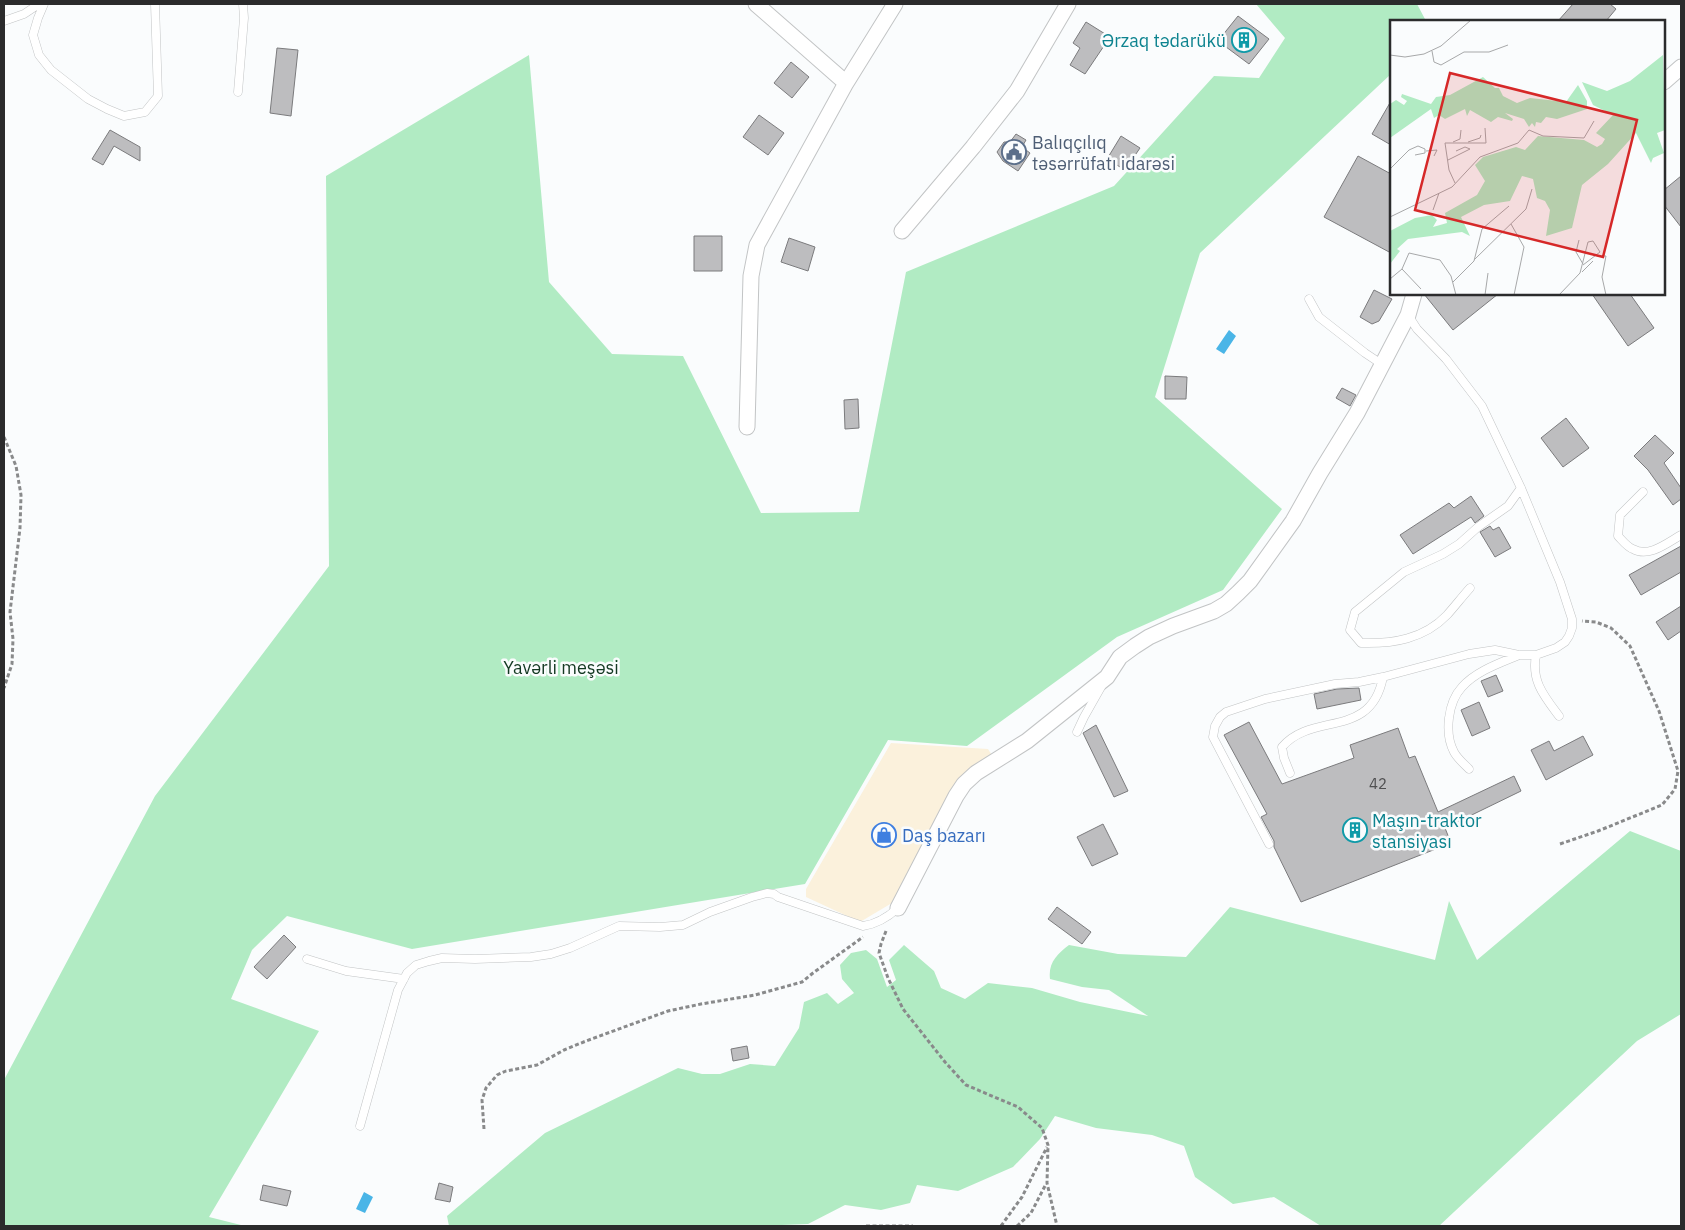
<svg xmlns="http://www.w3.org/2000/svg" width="1685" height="1230" font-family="'IBM Plex Sans',sans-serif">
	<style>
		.commercial { fill: #fbf1dc }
		.green { fill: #b1ebc3 }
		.water { fill: #4ab5e7 }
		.building { fill: #bdbdbf; stroke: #7b7b7d }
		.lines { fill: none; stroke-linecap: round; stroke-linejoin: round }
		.service-casing { stroke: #c2c4c5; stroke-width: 9 }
		.minor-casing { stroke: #c2c4c5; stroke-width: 17 }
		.path { stroke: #898a8b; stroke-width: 3; stroke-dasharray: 4 2.5; stroke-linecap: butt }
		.service { stroke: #fff; stroke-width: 8 }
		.minor { stroke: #fff; stroke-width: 15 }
		.labels { text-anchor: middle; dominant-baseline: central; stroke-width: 5; stroke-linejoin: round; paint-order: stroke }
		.number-label { font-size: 15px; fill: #505051 }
		.culture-label { font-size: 18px; fill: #0d838f; stroke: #fafcfd; text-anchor: end }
		.service-label { font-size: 18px; fill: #4e5e75; stroke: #fafcfd; text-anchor: start }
		.park-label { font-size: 18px; fill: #133922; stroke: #fafcfd }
		.shop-label { font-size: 18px; fill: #366cbe; stroke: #fafcfd; text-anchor: start }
		.inset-road { fill: none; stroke: #a7a8a9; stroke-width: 1 }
		.view { fill: #d62828; fill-opacity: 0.15; stroke: #d62828; stroke-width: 2.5 }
		.inset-edge { fill: none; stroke: #2b2b2c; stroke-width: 2.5 }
	</style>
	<rect width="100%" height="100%" fill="#fafcfd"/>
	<path class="commercial" d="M891,743L988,749L993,757L959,782L897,900L860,922L806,897V889Z"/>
	<path class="green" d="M1256,4H1417L1426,21H1391V74L1200,253L1155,397L1282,509L1223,590L1117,637L967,746L888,740L805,884L412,949L287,916L252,950L231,999L319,1031L209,1217L245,1226H4V1080L155,796L329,566L326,176L529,55L549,282L612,354L683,356L761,513L859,512L906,272L1114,186L1214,76L1259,78L1285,38Z
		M1630,831L1681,851V1014L1637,1041L1439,1226H1321L1274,1197L1233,1204L1195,1177L1184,1146L1152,1135L1096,1128L1055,1116L1040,1139L1013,1167L958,1191L917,1185L910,1203L881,1210L845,1205L808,1224L755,1226H449L447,1216L545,1133L678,1068L702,1074H720L750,1064L775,1066L799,1028L804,1002L827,993L838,1004L854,993L842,979L840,965L851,953L866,950L877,959L887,987L896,980L889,960L904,945L934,971L941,988L965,999L988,983L1032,988L1080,1002L1148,1016L1109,990L1082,987L1050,979C1048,963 1057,954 1069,945L1118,954L1186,957L1230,907L1435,960L1449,901L1477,960Z"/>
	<path class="water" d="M1229,330L1236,336L1224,354L1216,349Z
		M364,1192L373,1197L365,1213L356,1209Z"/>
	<path class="building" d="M1573,4H1610L1616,9L1606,21H1558Z
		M1238,16L1269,39L1249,64L1218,41Z
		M1086,22L1110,37L1085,74L1070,65L1080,48L1073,43Z
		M277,48L298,50L291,116L270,113Z
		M791,62L809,77L792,98L774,83Z
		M1391,101V145L1372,134Z
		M759,115L784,133L768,155L743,137Z
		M110,130L140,147V161L114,146L103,165L92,159Z
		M1016,134L1026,140L1022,147L1030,153L1018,171L1003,161L997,152L1004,142H1010Z
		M1121,136L1140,148L1125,170L1107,159Z
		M1358,156L1391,174V253L1324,217Z
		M1681,176V227L1664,205V190Z
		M694,236H722V271H694Z
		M789,238L815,247L808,271L781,262Z
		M1374,290L1392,299L1379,321L1372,324L1360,317Z
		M1424,294H1498L1453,330Z
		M1592,294H1630L1654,328L1628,346Z
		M1165,376L1187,377L1186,399H1165Z
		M1342,388L1356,395L1350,406L1336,398Z
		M858,399L859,428L845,429L844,400Z
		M1566,418L1589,448L1563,467L1541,438Z
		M1655,435L1674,453L1664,463L1681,488V499L1673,505L1648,470L1634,456Z
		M1471,496L1484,516L1475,523L1471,517L1413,554L1400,535L1449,503L1454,508Z
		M1490,526L1493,530L1499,527L1511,548L1495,557L1480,532Z
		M1681,546V572L1641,595L1629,575Z
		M1681,606V631L1668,640L1656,622Z
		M1496,675L1503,691L1488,697L1481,681Z
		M1359,688L1361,700L1317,709L1314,694L1337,689Z
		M1479,702L1490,728L1472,736L1461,710Z
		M1249,722L1282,784L1354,758L1350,745L1398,728L1409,758L1415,756L1438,812L1514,776L1521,791L1445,828L1451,843L1301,902L1274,847V841L1261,817L1267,814L1224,735Z
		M1096,725L1128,791L1114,797L1083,733Z
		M1583,736L1593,755L1546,780L1531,750L1549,741L1554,751Z
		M1103,824L1118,854L1092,866L1077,837Z
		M1057,907L1091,932L1082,944L1048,919Z
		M284,935L296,947L267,979L254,967Z
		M747,1046L749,1058L733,1061L731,1049Z
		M439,1183L453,1187L450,1202L435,1199Z
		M263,1185L291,1191L287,1206L260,1200Z"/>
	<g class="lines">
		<defs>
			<path id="service" d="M44,4L38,18L33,35L39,55L51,70L88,99L107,109L124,116L145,112L158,96L155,4
				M4,21L24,14L39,4
				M238,92L244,18L243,4
				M1309,299L1319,317L1365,353L1383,365
				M1643,492L1620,515L1618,536C1622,540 1627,547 1633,549C1649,558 1667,543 1681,535
				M1470,588C1462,597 1455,606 1447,615C1424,639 1393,644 1361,643L1350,630L1355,612L1404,572L1443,554L1459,544L1478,527L1508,506L1521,488
				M1536,655C1531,681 1544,696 1559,716
				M1077,732L1084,717L1101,687
				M1469,769C1464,764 1457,758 1454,752C1444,733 1448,702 1462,687C1476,671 1500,663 1519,655
				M1290,773L1284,758L1282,747C1313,711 1371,740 1383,677
				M1269,844L1213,737L1215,726L1220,717L1226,712L1265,699L1335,684L1359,682L1383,677L1469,654L1495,650L1519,655H1536L1556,648L1565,642L1569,636L1572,628V619L1560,582L1521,488L1482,406L1446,359L1417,329L1408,315
				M307,959L346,971L404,979
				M360,1126L398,990L407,973L416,965L429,961L442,958L475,959L531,957L551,954L570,948L619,926L660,927L683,925L710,912L752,897L767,893L774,894L778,897L863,926C877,924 888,917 898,908"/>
			<path id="minor" d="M756,4L846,83
				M1664,82L1681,67
				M902,231L973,147L1017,91L1068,4
				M747,427L751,276L757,245L846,83L895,4
				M898,908L956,796L964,784L976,773L1027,741L1107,677L1120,657L1135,646L1149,637L1173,626L1214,611L1226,604L1238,593L1250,581L1293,521L1320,473L1357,413L1408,315L1414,294"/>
		</defs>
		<use href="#service" class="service-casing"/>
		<use href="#minor" class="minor-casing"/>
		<path class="path" d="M4,437L16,466L21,495L20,528L10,612L13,639L12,664L4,688
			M1560,844L1598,831L1662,805L1675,789L1678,771L1659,711L1630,646L1611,628L1596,622L1582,621
			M886,931L881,944L879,953L888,978L903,1009L945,1062L966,1085L1018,1107L1042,1128L1048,1145L1047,1183L1057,1226
			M484,1129L482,1100L486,1088L497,1075L506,1071L537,1065L564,1050L586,1041L668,1011L701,1004L755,995L802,982L813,973L863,937
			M866,1226H913
			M1001,1226L1022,1197L1047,1147
			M1017,1226L1031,1213L1046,1184"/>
		<use href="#service" class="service"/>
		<use href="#minor" class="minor"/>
	</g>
	<defs>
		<symbol id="building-ring" viewBox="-11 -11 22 22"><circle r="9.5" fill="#fafcfd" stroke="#0f9aa8" stroke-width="1.5"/><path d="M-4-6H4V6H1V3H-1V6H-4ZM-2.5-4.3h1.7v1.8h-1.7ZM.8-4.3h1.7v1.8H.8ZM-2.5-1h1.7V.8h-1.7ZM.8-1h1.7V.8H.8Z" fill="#0f9aa8"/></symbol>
		<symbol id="civic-ring" viewBox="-11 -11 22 22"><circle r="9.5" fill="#fafcfd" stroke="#5c6f8a" stroke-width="1.5"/><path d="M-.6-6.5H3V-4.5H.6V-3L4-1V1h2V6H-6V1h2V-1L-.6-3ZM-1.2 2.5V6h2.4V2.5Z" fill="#5c6f8a"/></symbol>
		<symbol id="shop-ring" viewBox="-11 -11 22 22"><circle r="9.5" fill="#fafcfd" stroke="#3f7fe0" stroke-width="1.5"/><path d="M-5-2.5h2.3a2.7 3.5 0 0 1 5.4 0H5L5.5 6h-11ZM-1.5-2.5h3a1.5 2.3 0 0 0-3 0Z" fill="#3f7fe0"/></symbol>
	</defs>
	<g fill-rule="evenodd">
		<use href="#building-ring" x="1230" y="26" width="28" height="28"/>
		<use href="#civic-ring" x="1000" y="138" width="28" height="28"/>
		<use href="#building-ring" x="1341" y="816" width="28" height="28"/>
		<use href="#shop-ring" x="870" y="821" width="28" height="28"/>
	</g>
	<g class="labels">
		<g class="number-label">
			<text x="1378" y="783">42</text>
		</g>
		<g class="culture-label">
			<text x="1226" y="40">Ərzaq tədarükü</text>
			<text x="1372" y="820" text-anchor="start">Maşın-traktor<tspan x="1372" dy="21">stansiyası</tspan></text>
		</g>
		<g class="service-label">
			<text x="1032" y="142">Balıqçılıq<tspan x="1032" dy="21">təsərrüfatı idarəsi</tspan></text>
		</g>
		<g class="park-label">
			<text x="561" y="667">Yavərli meşəsi</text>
		</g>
		<g class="shop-label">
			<text x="902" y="835">Daş bazarı</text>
		</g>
	</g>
	<g transform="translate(1390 20)">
		<rect width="275" height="275" fill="#fafcfd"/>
		<path d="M273,35L275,110L267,113L274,133L263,138L261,143L246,113L218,144L192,165L182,208L156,216L160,190L155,181L147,178L143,159L132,156L120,181L94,185L71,197L80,216L72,212L18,219L7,229L10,231L0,244V211L25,198L42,195L47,200L43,207L57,203L55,193L87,175L95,161L85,145L93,137L126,127L135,130L148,116L194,120L207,127L212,124L215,119L206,113L223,95L203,85L192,62L217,71L240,61ZM93,57L105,68H109L113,76L127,83L140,78L176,82L188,65L197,81V89L167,99L156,97L151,103L146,102L145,107L142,103L139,107L134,99L115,93L123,99L122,101L108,97L101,102L80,90L77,96L75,89L55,99L49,95L44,98L41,89L0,118V84L6,80L14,85L17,81L11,77L12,74L41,84L46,77L60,75Z" fill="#b1ebc3"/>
		<path class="inset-road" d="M42,31L44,42L51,45L74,32H99L118,25M0,35L15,37L34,34L51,26L81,0M63,122L70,119L71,110M78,122L90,118L91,115M36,131L47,130L44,136M58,140L80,129L75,127L66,131M0,149L19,130L28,126L35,129V133L25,135M65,163L59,150L55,123H96L95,108M43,190L49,173M0,197L62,167L90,137L128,123L139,110L153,116L194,118L204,101M121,204L134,227L124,275M189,220L186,232L193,244M208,236H216L212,257L216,275M84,240L136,189L142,169M12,249L31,269M192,252L203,241M0,259L12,249L19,233L50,240L61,256L66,275M63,262L84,241L92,209L119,186M95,275L98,253M169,275L190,253L198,222L203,221L210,232L193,245"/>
		<path class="view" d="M60,53L247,100L213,237L25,190Z"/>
		<rect width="275" height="275" class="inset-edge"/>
	</g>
	<rect width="1685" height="1230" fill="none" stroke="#2b2b2c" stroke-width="10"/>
</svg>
